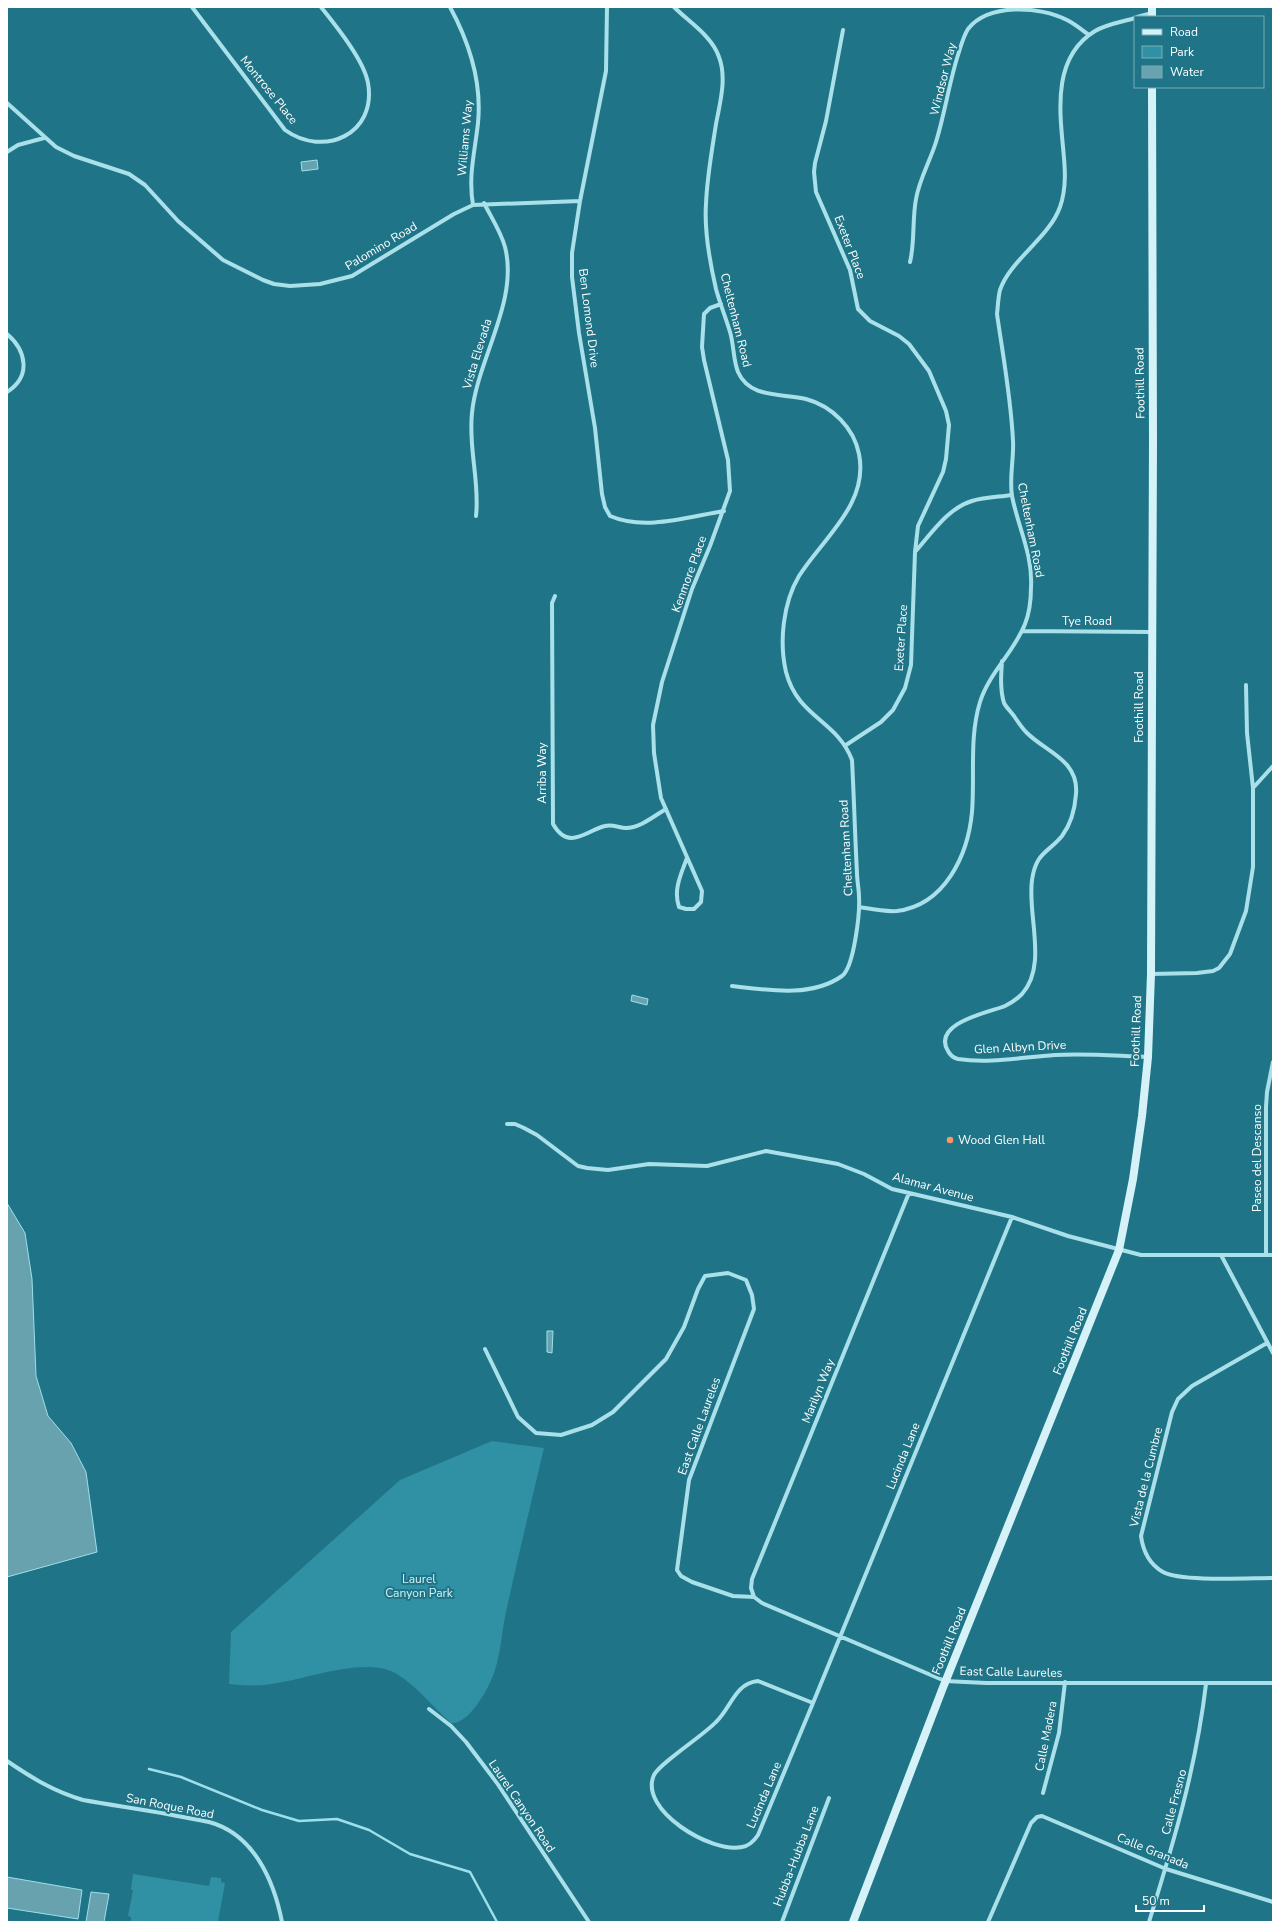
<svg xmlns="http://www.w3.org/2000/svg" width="1280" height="1929" font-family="'Nunito Sans',sans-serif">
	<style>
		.green { fill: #3090a4 }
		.water { fill: #68a2af; stroke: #9de0ec }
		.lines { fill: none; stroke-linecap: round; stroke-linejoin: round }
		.stream { stroke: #9de0ec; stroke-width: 2.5 }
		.street { stroke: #a9e0ea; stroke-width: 4 }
		.secondary { stroke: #d5f2f8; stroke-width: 8 }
		.poi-dot { fill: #f99869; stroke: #1f7587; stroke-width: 1.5 }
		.labels { text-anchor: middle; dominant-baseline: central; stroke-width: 4; stroke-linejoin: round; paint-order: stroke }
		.street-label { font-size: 12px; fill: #fff; stroke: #1f7587 }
		.poi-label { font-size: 12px; fill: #fff; stroke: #1f7587; text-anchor: start }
		.park-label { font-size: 12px; fill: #d3f2f9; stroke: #1f7587 }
	</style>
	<rect width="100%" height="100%" fill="#1f7587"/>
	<path class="green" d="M492,1441L544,1448C531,1503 518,1557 506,1612C501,1634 501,1657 492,1678C487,1691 468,1725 451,1723C433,1707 418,1687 397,1674C366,1656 311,1678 277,1683C261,1686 246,1686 229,1684L231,1632L400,1480Z
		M133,1874L209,1886L211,1877L221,1878V1882L225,1883L218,1922H131V1917L128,1916L133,1890L131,1889Z"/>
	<path class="water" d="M317,160L318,169L302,171L301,162Z
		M632,995L648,999L647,1005L631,1001Z
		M7,1203L25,1233L32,1279L36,1376L48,1416L71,1443L86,1472L97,1552L7,1577Z
		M547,1331H553L552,1353L547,1352Z
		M7,1877L82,1890L78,1919L7,1908Z
		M91,1892L109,1894L104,1922H86Z"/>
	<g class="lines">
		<path class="stream" d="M149,1769L181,1777L262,1810L299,1821L337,1819L369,1830L410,1854L470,1872L497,1922"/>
		<path class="street" d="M192,7L285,130C324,158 377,134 368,83C364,60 336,26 321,7
			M450,7C469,42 482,82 478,123C475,151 468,176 473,205
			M607,7L606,71L580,201L572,253V277L579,333L595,428L602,494L605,507L610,516C645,531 687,517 724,511
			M674,7C689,22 712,36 719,57C727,78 720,103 716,124C712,150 707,177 706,204C704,232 710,263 716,289C720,304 726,318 730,332C734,345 733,359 738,372C750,399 782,393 806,399C832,406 854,428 859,454C869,504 823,538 799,576C783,603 779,642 786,672C798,718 837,720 852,760C854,798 855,836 857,873C857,881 859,889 859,897C860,913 854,967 842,976C811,998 767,990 732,986
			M1137,17L1152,13
			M843,30L826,121L815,163L814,172L816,192L850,270L858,309L870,321L899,336L909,344L929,371L946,411L949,425L946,459L943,472L918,526L915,552
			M7,103L56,147L74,156L129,174L145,185L178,221L223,260L263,280L274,284L290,286L320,284L352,276L454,214L473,205L580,201
			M7,152L18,145L44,138
			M910,262C915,242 912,220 916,199C919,180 930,161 936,142C945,113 949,83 958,55C961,46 963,37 968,29C988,3 1040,6 1067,20C1075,24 1082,30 1089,35
			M7,334C27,351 31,377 7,392
			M476,516C480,482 468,448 472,413C477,360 519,301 505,247C501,232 491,217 484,203
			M555,596L552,603L553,824C569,852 587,830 605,826C613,824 619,828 626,828C640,828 654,816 666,809
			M1022,631L1151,632
			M1002,661C1001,675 1000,690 1004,703C1006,707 1011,712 1014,716C1018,722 1022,728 1027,733C1046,752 1079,760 1076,794C1075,808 1071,824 1062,836C1048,853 1036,852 1032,880C1027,915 1048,965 1022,994C1017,999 1011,1003 1005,1006C990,1012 931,1023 948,1051C950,1055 954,1058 958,1059C990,1064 1023,1057 1055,1055C1086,1053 1117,1056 1148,1057
			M846,745L881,722L893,710L905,688L911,665L915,552C931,534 948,508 972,501C985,497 999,497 1012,495
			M1253,788L1273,766
			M687,858C681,874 673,890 679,907L686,909H694L701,902L702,891L661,798L654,753L653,725L662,682L692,589L710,546L730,491L728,460L704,360L702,347L704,314L710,308L721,304
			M859,907C871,909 884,912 897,911C945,905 968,855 972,812C975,775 969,738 980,702C989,673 1014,652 1025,624C1029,614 1031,598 1031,587C1033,555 1018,527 1012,496C1009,478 1014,459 1013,441C1011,398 1003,356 997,314C998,306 998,298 1000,290C1010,260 1049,238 1060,207C1067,187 1065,167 1063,147C1059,106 1054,56 1095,31C1107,24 1122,22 1135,18
			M1151,974L1197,973L1213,971L1219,968L1230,954L1246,911L1253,867V788L1247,733L1246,685
			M507,1124H515L524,1128L537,1135L578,1166L587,1168L608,1170L649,1164L707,1166L766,1151L838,1164L864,1174L892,1189L1012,1217L1068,1236L1141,1255H1273
			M1221,1255L1273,1353
			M1266,1255V1107L1267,1092L1273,1062
			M1267,1343L1192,1386L1178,1399L1172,1412L1141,1536C1143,1551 1149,1564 1163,1572C1181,1582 1249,1578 1273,1578
			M485,1349L518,1417L536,1433L561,1435L592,1425L613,1412L666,1359L684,1327L698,1289L705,1276L728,1273L746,1280L752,1295L754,1309L689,1480L677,1570L681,1576L692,1582L733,1596L754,1597L762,1603L945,1681L986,1683H1273
			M754,1597L751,1588L752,1579L909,1193
			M758,1681L813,1703L758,1835C754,1841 749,1846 742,1847C712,1854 638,1810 654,1775C660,1763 704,1735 716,1722C731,1708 735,1683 758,1681Z
			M813,1703L1012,1217
			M429,1709L451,1726L466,1742L497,1783L589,1922
			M7,1761C32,1778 53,1791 83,1800C111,1805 139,1809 167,1814C181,1817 195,1819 209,1822C254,1834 274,1881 282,1922
			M1043,1793L1059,1733L1065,1682
			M782,1922L829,1798
			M988,1922L1031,1823L1037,1817L1042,1816L1166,1869L1273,1902
			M1149,1922C1174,1841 1196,1768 1206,1684"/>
		<path class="secondary" d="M1152,17V7
			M853,1922L942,1690L1119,1250L1133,1179L1142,1116L1148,1057L1151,974L1153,439L1152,87"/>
	</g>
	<circle class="poi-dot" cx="950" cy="1140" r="4"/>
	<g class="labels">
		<g class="street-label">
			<text transform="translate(943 79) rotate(-76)">Windsor Way</text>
			<text transform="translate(269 90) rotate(51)">Montrose Place</text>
			<text transform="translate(465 138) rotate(-85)">Williams Way</text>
			<text transform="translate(381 246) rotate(-31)">Palomino Road</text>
			<text transform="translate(850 247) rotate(69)">Exeter Place</text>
			<text transform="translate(589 318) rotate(83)">Ben Lomond Drive</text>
			<text transform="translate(736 320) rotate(76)">Cheltenham Road</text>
			<text transform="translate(477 354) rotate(-73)">Vista Elevada</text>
			<text transform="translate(1140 383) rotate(-91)">Foothill Road</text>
			<text transform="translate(1031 530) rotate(79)">Cheltenham Road</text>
			<text transform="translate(689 574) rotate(-70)">Kenmore Place</text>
			<text x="1087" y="621">Tye Road</text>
			<text transform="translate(901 638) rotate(-86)">Exeter Place</text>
			<text transform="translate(1139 707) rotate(-90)">Foothill Road</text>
			<text transform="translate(542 773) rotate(-90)">Arriba Way</text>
			<text transform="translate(846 848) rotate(-93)">Cheltenham Road</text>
			<text transform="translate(1136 1031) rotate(-88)">Foothill Road</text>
			<text transform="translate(1020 1047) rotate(-3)">Glen Albyn Drive</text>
			<text transform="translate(1257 1158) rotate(-90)">Paseo del Descanso</text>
			<text transform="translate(933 1187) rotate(15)">Alamar Avenue</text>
			<text transform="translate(1070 1341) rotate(-68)">Foothill Road</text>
			<text transform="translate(818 1391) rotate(-68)">Marilyn Way</text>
			<text transform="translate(699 1426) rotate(-70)">East Calle Laureles</text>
			<text transform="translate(903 1456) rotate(-68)">Lucinda Lane</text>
			<text transform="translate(1146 1477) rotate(-76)">Vista de la Cumbre</text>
			<text transform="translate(949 1641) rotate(-68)">Foothill Road</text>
			<text transform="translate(1011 1672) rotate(1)">East Calle Laureles</text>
			<text transform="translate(1046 1736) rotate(-79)">Calle Madera</text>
			<text transform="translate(764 1795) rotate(-67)">Lucinda Lane</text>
			<text transform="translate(1174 1802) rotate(-75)">Calle Fresno</text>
			<text transform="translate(170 1806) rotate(11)">San Roque Road</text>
			<text transform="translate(522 1806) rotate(56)">Laurel Canyon Road</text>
			<text transform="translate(1153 1851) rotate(22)">Calle Granada</text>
			<text transform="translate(796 1856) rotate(-69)">Hubba-Hubba Lane</text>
		</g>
		<g class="poi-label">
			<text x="958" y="1140">Wood Glen Hall</text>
		</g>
		<g class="park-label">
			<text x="419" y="1579">Laurel<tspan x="419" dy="14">Canyon Park</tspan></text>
		</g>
	</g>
	<rect width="1280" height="1929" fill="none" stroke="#ffffff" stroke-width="16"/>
	<rect x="1134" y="16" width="130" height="72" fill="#1f7587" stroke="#79acb7"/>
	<rect x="1142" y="29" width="20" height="6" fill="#d5f2f8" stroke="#79acb7"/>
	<text x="1170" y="36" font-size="12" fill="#ffffff">Road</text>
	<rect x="1142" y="46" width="20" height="12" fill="#3090a4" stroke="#79acb7"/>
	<text x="1170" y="56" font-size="12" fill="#ffffff">Park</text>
	<rect x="1142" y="66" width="20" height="12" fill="#68a2af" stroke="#79acb7"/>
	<text x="1170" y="76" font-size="12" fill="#ffffff">Water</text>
	<path d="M1136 1905v6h68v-6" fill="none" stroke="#ffffff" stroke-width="2"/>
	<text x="1142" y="1905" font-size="12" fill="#ffffff" stroke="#1f7587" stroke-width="3" paint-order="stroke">50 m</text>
</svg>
